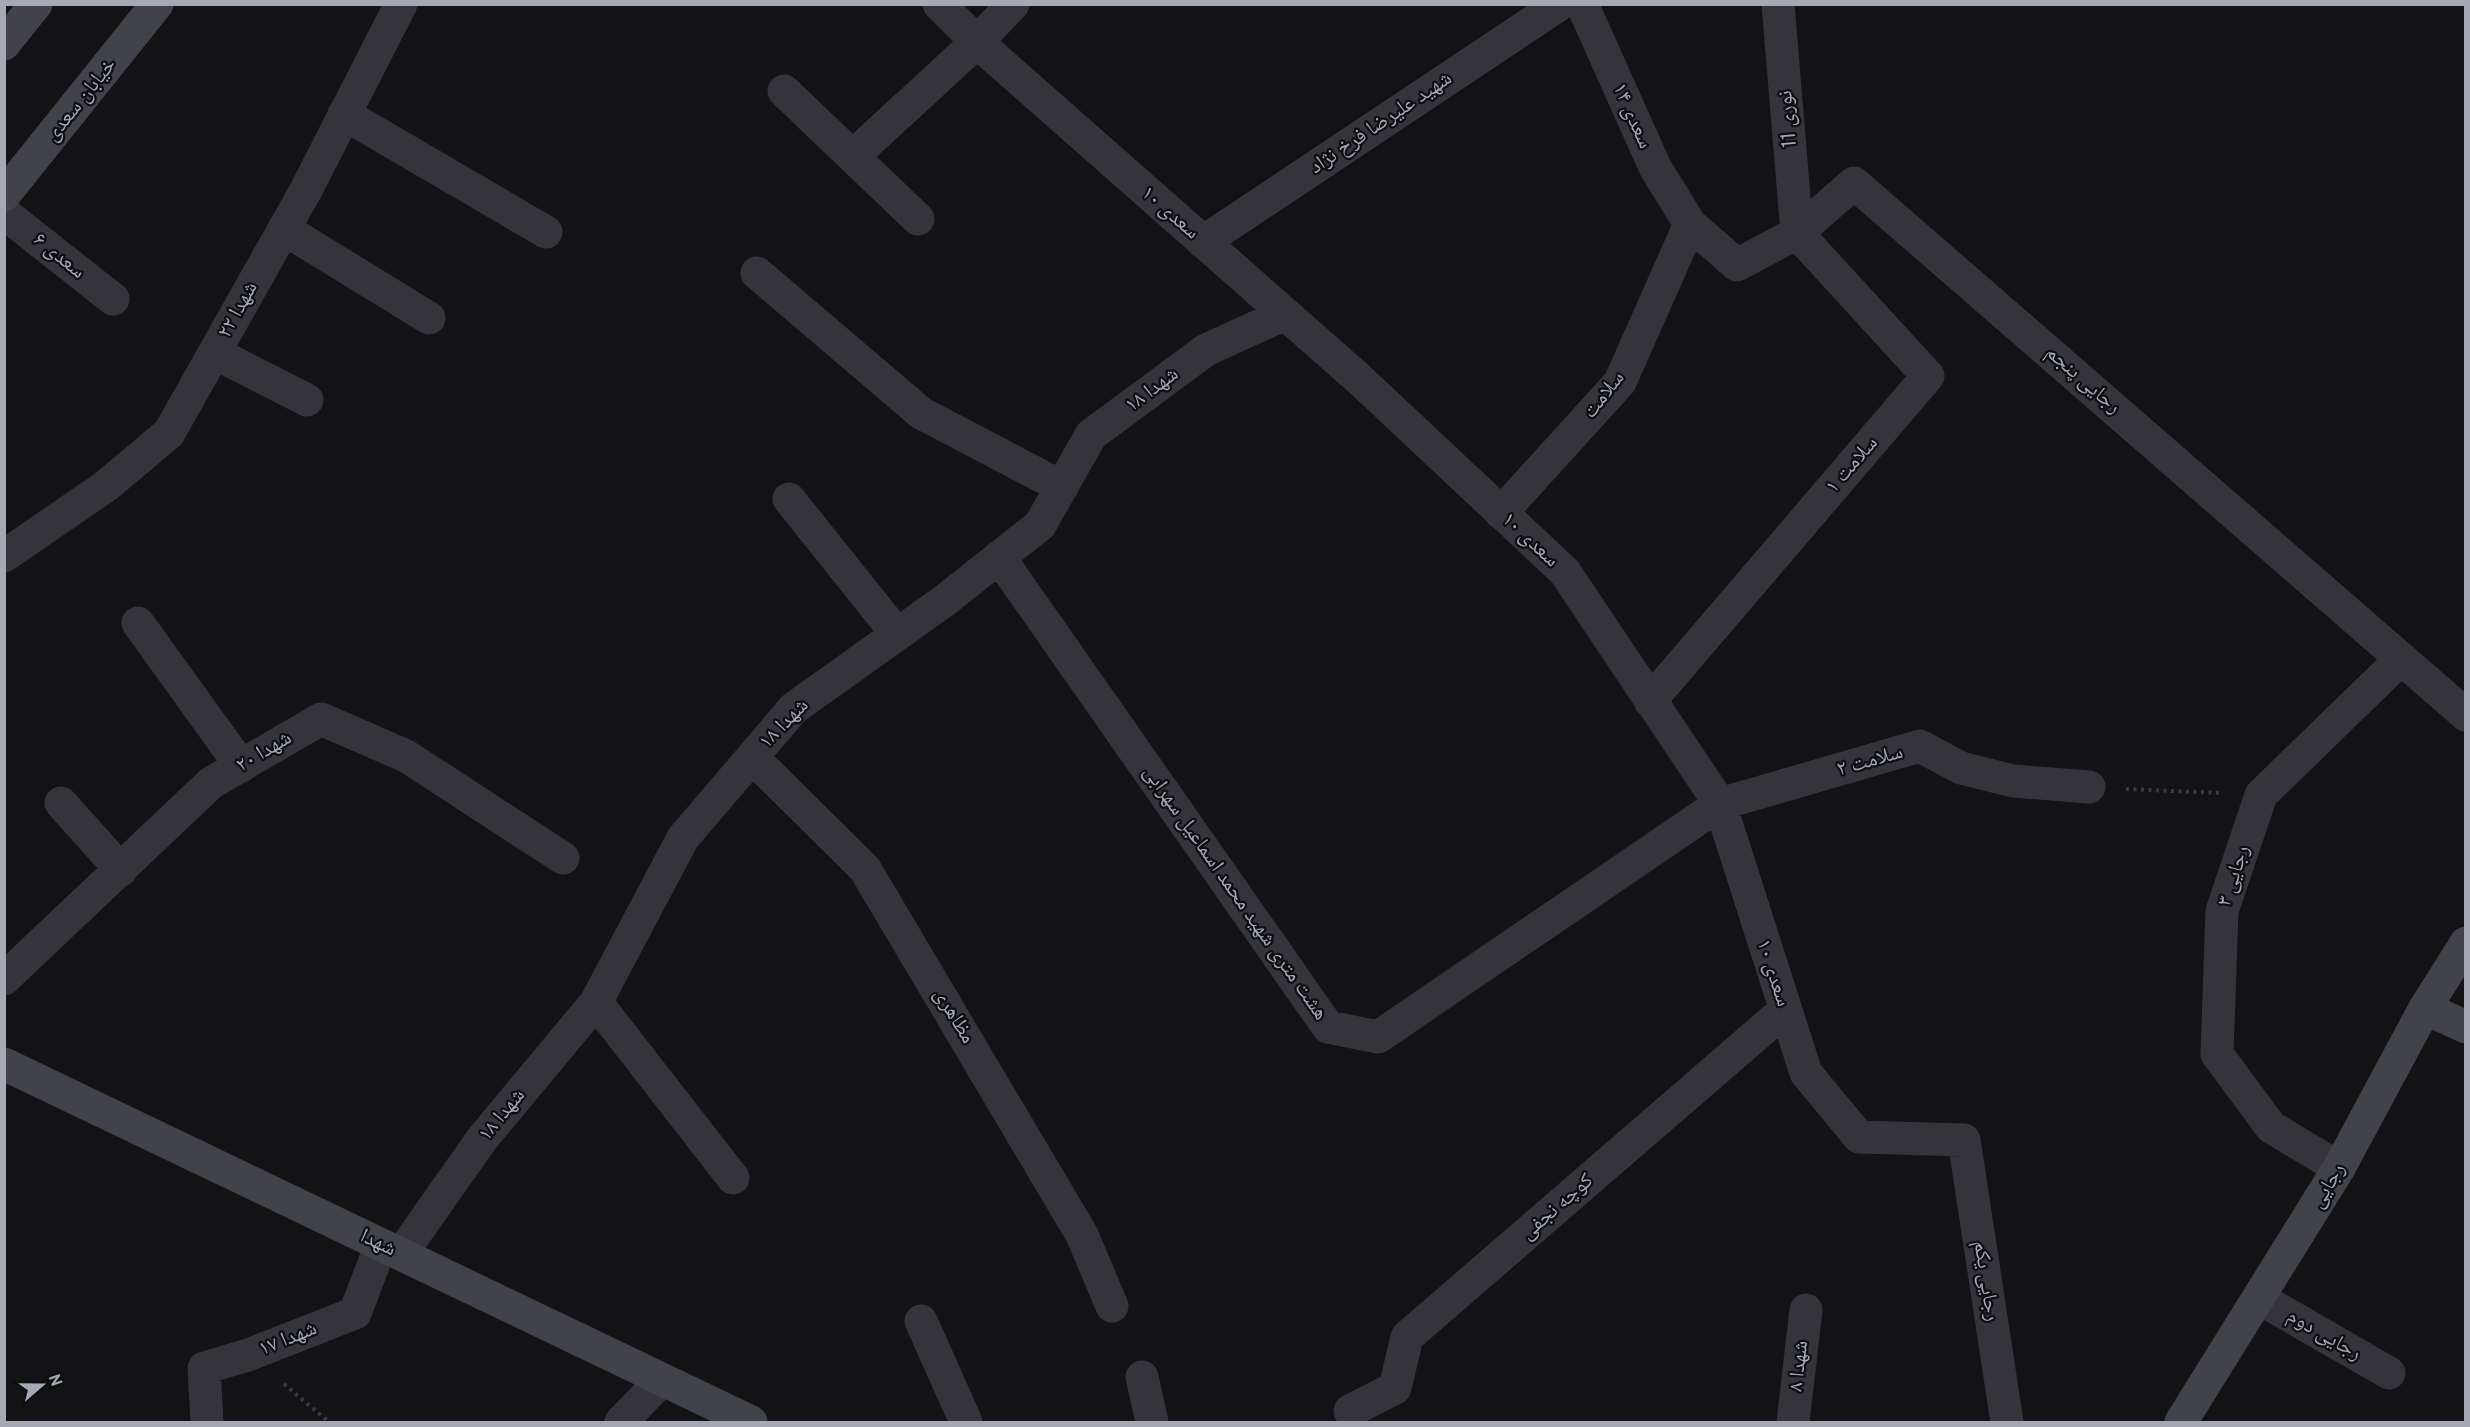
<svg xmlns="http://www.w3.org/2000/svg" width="2470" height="1427" font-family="Overpass,'Noto Naskh Arabic',sans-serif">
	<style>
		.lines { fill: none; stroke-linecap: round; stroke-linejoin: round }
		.path { stroke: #3a3b41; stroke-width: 4; stroke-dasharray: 3 4.5; stroke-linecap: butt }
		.street { stroke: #34343a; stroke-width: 33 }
		.secondary { stroke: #42434a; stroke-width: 33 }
		.labels { text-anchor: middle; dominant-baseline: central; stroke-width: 4.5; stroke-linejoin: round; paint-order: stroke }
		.street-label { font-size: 21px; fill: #a4a9b6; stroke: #0e0e10 }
	</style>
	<rect width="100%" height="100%" fill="#131315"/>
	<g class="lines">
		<path class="path" d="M2126,789L2221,793
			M284,1384L329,1422"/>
		<path class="street" d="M939,4L977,42L1358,378L1565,572L1720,804L1806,1073L1859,1137L1964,1140L2007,1422
			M1582,4L1655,167L1690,224L1737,265L1797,233L1854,183L2466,715
			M784,91L918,219
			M344,114L546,232
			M853,156L977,42L1013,4
			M4,213L113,299
			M284,229L429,318
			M1203,242L1560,4
			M757,273L921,413L1062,487
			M215,353L307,400
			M789,499L897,634
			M1501,513L1620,382L1690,224
			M4,556L106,486L169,433L306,190L401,4
			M999,557L1328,1027L1378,1037L1720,804L1920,746L1961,768L2013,781L2089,787
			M138,623L241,766
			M1650,701L1928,376L1797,233L1778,4
			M752,757L865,869L1082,1235L1112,1306
			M61,803L121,870
			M4,979L211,783L321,719L406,756L563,858
			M596,1002L733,1178
			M2339,1168L2271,1127L2217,1054L2222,911L2261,795L2401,659
			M401,1254L482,1139L596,1002L683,838L794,708L944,601L1040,525L1091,435L1206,350L1285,314
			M2259,1298L2389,1373
			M921,1321L966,1422
			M1142,1377L1152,1422
			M1350,1411L1395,1388L1407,1337L1785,1010
			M207,1422L204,1368L248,1355L355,1313L381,1245
			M621,1422L662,1380
			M1793,1422L1806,1310"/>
		<path class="secondary" d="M4,44L36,4
			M4,195L157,4
			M2425,1008L2466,1027
			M4,1064L751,1422
			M2181,1422L2339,1168L2425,1008L2466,943"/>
	</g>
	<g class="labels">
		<g class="street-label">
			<text transform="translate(81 100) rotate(-51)">خیابان سعدی</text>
			<text transform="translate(1632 116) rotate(66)">سعدی ۱۴</text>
			<text transform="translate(1788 119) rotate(-95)">نوری 11</text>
			<text transform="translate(1381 123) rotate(-34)">شهید علیرضا فرخ نژاد</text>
			<text transform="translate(1170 213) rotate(41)">سعدی ۱۰</text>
			<text transform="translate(59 256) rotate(39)">سعدی ۶</text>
			<text transform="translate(238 310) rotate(-61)">شهدا ۲۲</text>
			<text transform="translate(2083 380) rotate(41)">رجایی پنجم</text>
			<text transform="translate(1152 390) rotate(-37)">شهدا ۱۸</text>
			<text transform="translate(1604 395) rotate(-52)">سلامت</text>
			<text transform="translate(1852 465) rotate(-49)">سلامت ۱</text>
			<text transform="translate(1530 540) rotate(43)">سعدی ۱۰</text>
			<text transform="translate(784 724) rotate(-46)">شهدا ۱۸</text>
			<text transform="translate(264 752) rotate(-31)">شهدا ۲۰</text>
			<text transform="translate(1870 761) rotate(-16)">سلامت ۲</text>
			<text transform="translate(2234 876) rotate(-72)">رجایی ۳</text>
			<text transform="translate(1235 893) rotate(55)">هشت متری شهید محمد اسماعیل سهرابی</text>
			<text transform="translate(1773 973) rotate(72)">سعدی ۱۰</text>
			<text transform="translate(954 1016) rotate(59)">مظاهری</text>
			<text transform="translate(502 1115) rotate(-51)">شهدا ۱۸</text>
			<text transform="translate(2328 1186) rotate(-59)">رجایی</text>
			<text transform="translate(1557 1207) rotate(-41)">کوچه نجفی</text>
			<text transform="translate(378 1243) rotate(25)">شهدا</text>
			<text transform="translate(1986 1281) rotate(81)">رجایی یکم</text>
			<text transform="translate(2324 1335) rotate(30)">رجایی دوم</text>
			<text transform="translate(288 1339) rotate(-22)">شهدا ۱۷</text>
			<text transform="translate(1799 1366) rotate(-84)">شهدا ۸</text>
		</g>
	</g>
	<rect width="2470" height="1427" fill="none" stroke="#a4a9b6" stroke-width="12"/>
	<g transform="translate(42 1385) rotate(70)" stroke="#0e0e10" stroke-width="4.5" paint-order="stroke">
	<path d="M0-4.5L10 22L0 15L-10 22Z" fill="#a4a9b6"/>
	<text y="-9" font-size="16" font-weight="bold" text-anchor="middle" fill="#a4a9b6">N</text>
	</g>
</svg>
